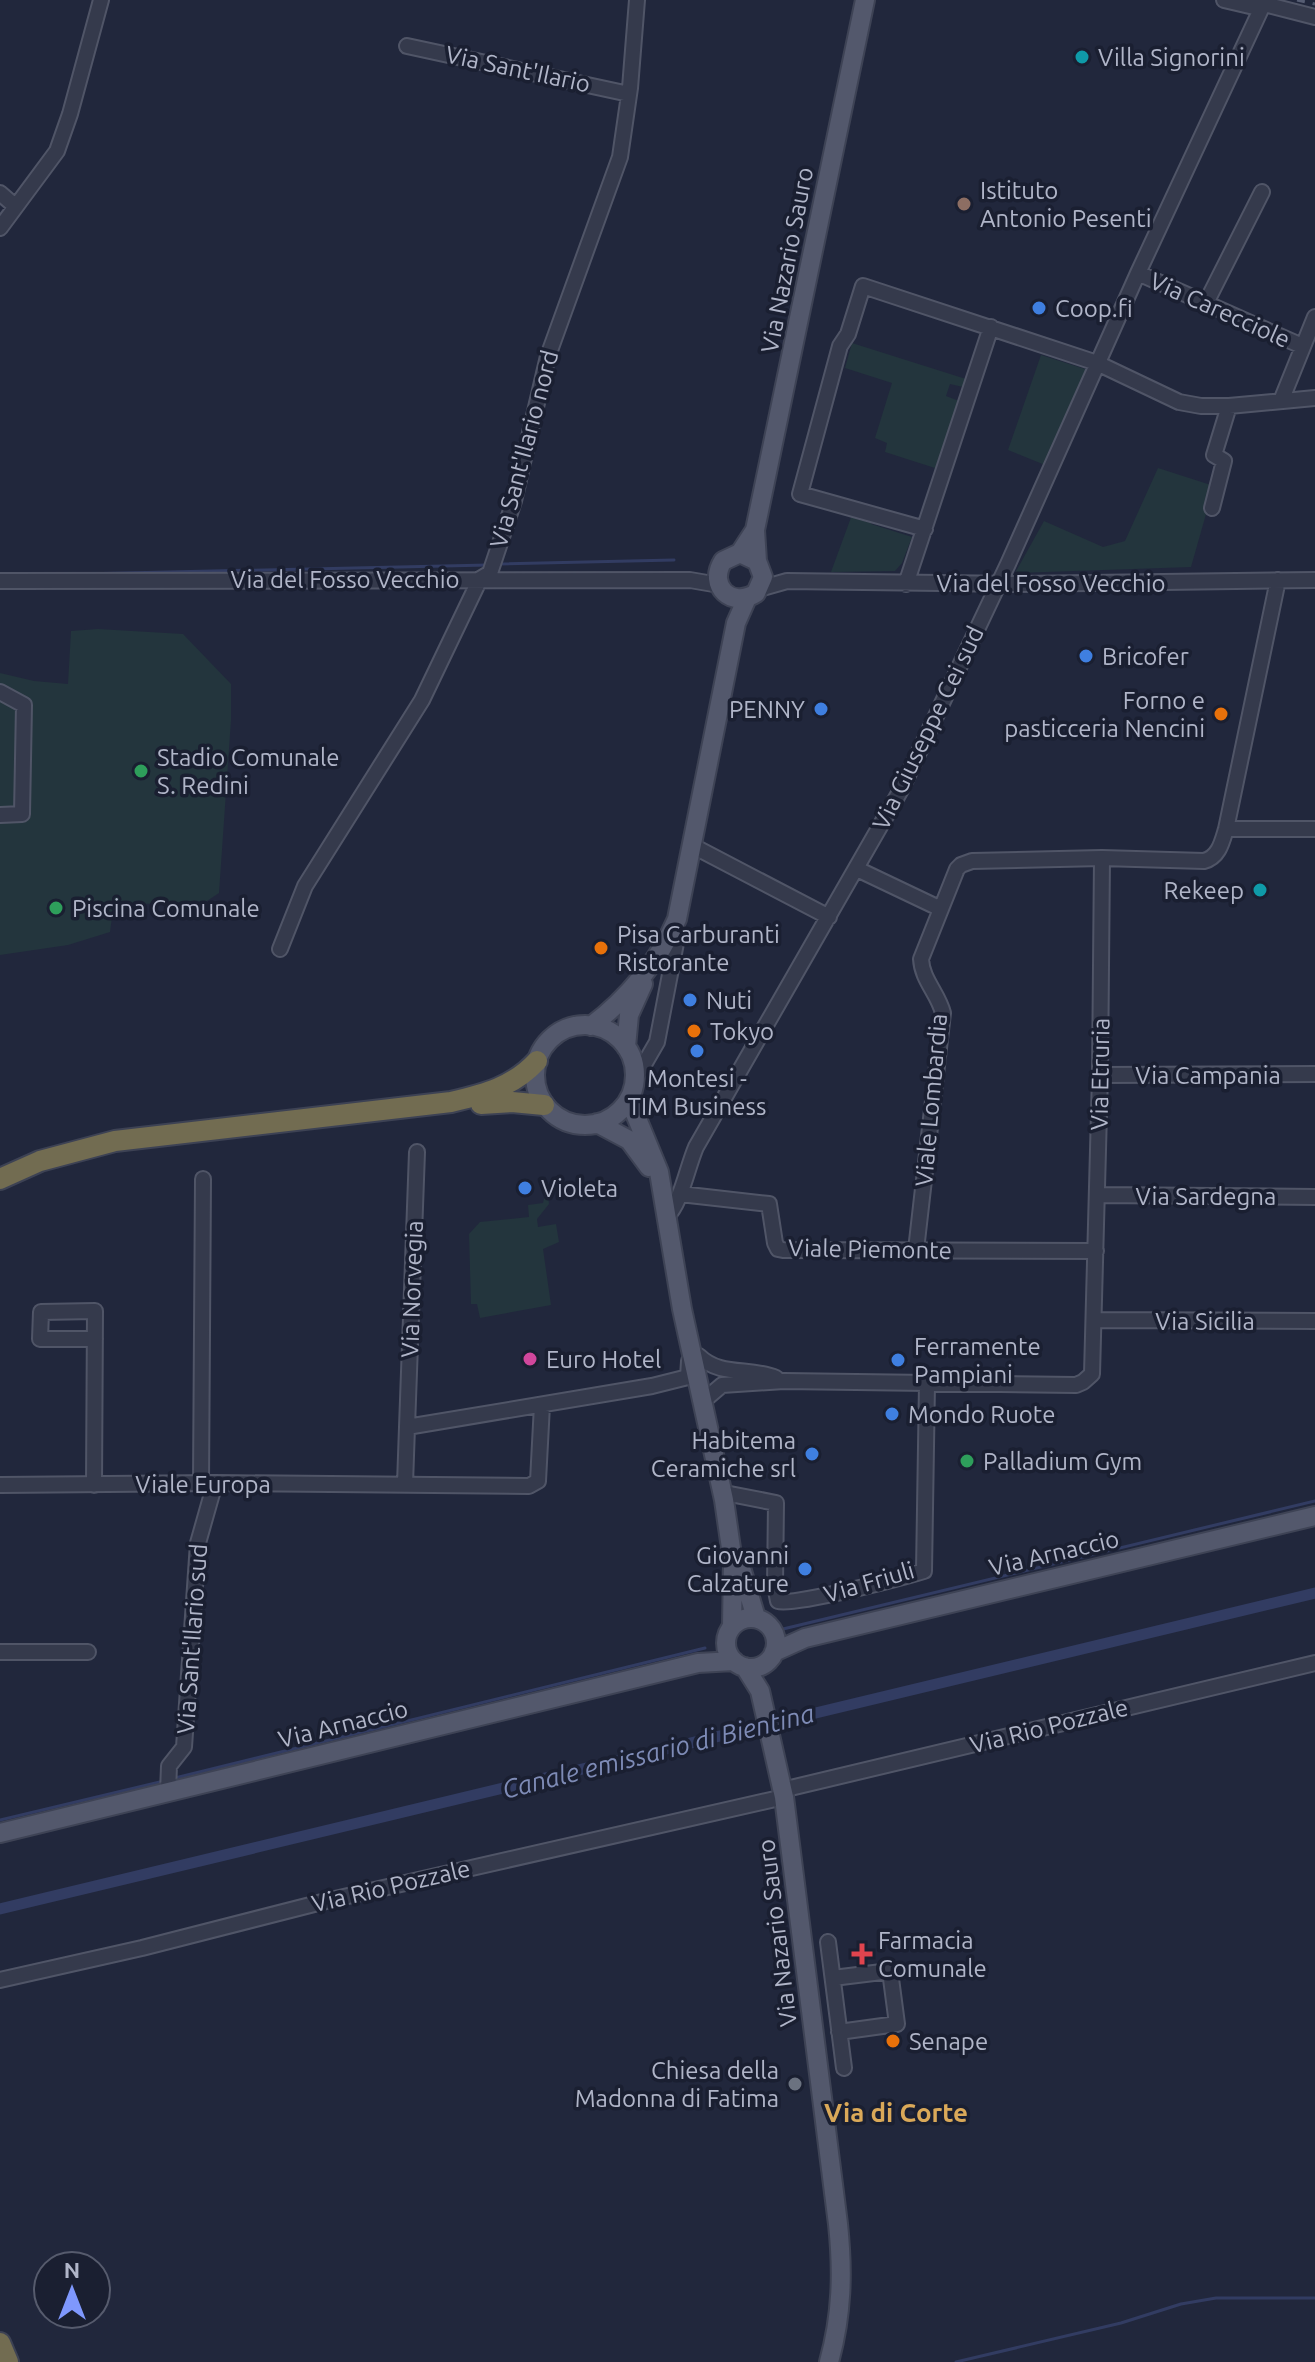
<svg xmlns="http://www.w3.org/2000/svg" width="1315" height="2362" font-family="Ubuntu,sans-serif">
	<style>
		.green { fill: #23353d }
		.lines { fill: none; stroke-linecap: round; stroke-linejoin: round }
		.stream { stroke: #323c62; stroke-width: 3 }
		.canal { stroke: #323c62; stroke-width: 11 }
		.minor-casing { stroke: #505567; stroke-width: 18 }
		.major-casing { stroke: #3e4355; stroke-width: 22 }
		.highway-casing { stroke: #3d4254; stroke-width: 24 }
		.minor { stroke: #353a4c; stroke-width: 14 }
		.major { stroke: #53586c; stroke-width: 18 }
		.highway { stroke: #726c51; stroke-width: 20 }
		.rail { stroke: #565d73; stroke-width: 3; stroke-dasharray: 8 8; stroke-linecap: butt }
		.culture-dot { fill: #0f9aa8; stroke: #1a1f31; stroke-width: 3 }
		.education-dot { fill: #8d6e63; stroke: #1a1f31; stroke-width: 3 }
		.shop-dot { fill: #3f7fe0; stroke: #1a1f31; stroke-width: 3 }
		.food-dot { fill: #e8710a; stroke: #1a1f31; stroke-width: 3 }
		.leisure-dot { fill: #2e9e5b; stroke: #1a1f31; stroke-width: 3 }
		.hotel-dot { fill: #d1479c; stroke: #1a1f31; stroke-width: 3 }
		.health-dot { fill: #e0444e; stroke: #1a1f31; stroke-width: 3 }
		.worship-dot { fill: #6b7280; stroke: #1a1f31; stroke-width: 3 }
		.labels { text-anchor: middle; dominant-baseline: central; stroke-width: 7; stroke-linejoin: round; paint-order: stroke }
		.poi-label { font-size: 24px; fill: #b0b5c8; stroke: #1a1f31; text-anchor: start }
		.street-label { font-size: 24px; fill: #b0b5c8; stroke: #1a1f31 }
		.water-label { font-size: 26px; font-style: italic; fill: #7e8bb6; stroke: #1a1f31 }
		.neighbourhood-label { font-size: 26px; font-weight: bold; fill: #daa959; stroke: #1a1f31 }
	</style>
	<rect width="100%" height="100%" fill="#21273c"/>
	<path class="green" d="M852,343L966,379L963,387L950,384L946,396L959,401L938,469L885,452L887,443L875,438L892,383L845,368Z
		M1041,355L1085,369L1086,373L1045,465L1008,450Z
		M1158,468L1214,486L1191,567L1015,573L1044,521L1103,547L1125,541Z
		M853,512L873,519L871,524L912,537L902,563L895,571L831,572Z
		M98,629L183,634L231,684V720L219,893L207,901L121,905L112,917L110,932L68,945L0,955V673L34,681L68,684L71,631Z
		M547,1187L549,1204L537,1219L538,1227L556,1224L559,1242L543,1249L551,1305L480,1318L477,1304H471L469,1234L480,1222L529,1217L528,1205L543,1203Z"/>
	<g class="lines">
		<path class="stream" d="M500,564L674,560
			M80,574L488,565
			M783,1629L1315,1501
			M175,1778L705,1648
			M0,1820L164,1781
			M956,2362L1121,2323L1181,2304L1216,2298H1315"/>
		<path class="canal" d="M0,1909L1315,1593"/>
		<defs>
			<path id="minor" d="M1224,0L1254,7L1268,5L1315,17
				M407,46L629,94
				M0,193L15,206
				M0,228L57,151L70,114L101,0
				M1138,273L1302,346
				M1206,303L1262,192
				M1281,401L1315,317
				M1212,508L1224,461L1214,455L1229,406
				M925,529L800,494L840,346L848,334L863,286L1097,363L1179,402L1201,406H1229L1315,398
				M0,581L690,580L719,585
				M906,584L991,327
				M759,589L787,581L1017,584L1315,580
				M0,692L24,705L22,814L0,815
				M1226,829H1315
				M693,846L829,917
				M857,869L941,909
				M280,949L305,886L422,700L480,579L490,573L514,501L548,356L620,157L630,88L637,0
				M1100,1075L1315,1074
				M635,1080L657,1042L676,943V925
				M680,1194L769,1204L775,1243L778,1249L783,1250L1096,1251
				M1098,1195L1315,1197
				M667,1216C681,1203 687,1168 696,1147L902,788L1008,564L1138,273L1262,7
				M916,1250L943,1013C938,993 922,980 921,959L957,869L961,865L972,861L1102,858
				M1095,1320L1315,1321
				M699,1356C720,1377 751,1367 776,1378
				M708,1397L722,1385L784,1381L1076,1385L1083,1382L1092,1374L1100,1075L1102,858L1204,861C1219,857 1222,842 1226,829L1278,580
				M407,1427L417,1152
				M201,1483L203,1179
				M405,1484L407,1427L652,1386L688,1377L689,1361
				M0,1485L215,1483L529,1486L538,1481L542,1405
				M94,1485L95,1311L41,1312L40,1339H95
				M730,1494L776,1503L775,1586L778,1601C794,1606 901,1578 924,1571L927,1384
				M0,1652H88
				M782,1790L1315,1663
				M168,1792L169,1766L184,1747L198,1543L215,1483
				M828,1942L844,2068
				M833,1978L890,1971L897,2024L839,2032
				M0,1980L142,1948L326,1901L784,1797"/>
			<path id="major" d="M740,553L757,561L763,577L756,593C732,609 707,586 723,561L740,553L755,530
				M757,561L755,530L865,0
				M535 1075a50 50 0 1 1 100 0a50 50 0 1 1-100 0Z
				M591,1026C627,999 659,961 677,919L736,623L747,598
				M626,1047L629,1015L643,984
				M629,1099L659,1172L682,1309L724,1500L733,1562L732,1626
				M597,1123L629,1140L649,1167
				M742,1571L756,1618
				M726 1643a25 25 0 1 1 50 0a25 25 0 1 1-50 0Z
				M774,1652L805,1638L1315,1516
				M745,1667L760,1691L784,1797L838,2224C843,2272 842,2315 829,2362
				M0,1833L698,1663L734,1661"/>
			<path id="highway" d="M481,1104L512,1102L544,1105
				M0,1179L40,1161L115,1141L451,1102C485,1094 513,1087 537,1061
				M0,2343L8,2362"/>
		</defs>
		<use href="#minor" class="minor-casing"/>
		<use href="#major" class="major-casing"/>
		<use href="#highway" class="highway-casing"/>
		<use href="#minor" class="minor"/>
		<use href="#major" class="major"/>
		<use href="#highway" class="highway"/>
		<path class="rail" d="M1297,0L1315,4"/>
	</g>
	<g class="culture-dot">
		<circle cx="1082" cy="57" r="8"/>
		<circle cx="1260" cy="890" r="8"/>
	</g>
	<circle class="education-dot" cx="964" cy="204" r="8"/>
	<g class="shop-dot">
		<circle cx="1039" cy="308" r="8"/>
		<circle cx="1086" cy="656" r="8"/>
		<circle cx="821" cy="709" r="8"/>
		<circle cx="690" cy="1000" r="8"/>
		<circle cx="697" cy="1051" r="8"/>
		<circle cx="525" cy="1188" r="8"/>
		<circle cx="898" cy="1360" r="8"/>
		<circle cx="892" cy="1414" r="8"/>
		<circle cx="812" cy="1454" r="8"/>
		<circle cx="805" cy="1569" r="8"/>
	</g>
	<g class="food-dot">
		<circle cx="1221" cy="714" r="8"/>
		<circle cx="601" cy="948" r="8"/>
		<circle cx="694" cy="1031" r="8"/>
		<circle cx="893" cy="2041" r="8"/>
	</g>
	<g class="leisure-dot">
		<circle cx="141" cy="771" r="8"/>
		<circle cx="56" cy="908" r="8"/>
		<circle cx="967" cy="1461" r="8"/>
	</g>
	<circle class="hotel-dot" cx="530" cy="1359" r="8"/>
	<path class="health-dot" d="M858 1942h8v8h8v8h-8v8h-8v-8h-8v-8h8z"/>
	<circle class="worship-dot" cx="795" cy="2084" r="8"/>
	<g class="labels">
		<g class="poi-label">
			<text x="1098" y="57">Villa Signorini</text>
			<text x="980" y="190">Istituto<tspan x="980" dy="28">Antonio Pesenti</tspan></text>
			<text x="1055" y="308">Coop.fi</text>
			<text x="1102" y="656">Bricofer</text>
			<text x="1205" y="700" text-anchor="end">Forno e<tspan x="1205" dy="28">pasticceria Nencini</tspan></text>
			<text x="805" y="709" text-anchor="end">PENNY</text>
			<text x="157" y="757">Stadio Comunale<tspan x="157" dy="28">S. Redini</tspan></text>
			<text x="1244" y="890" text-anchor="end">Rekeep</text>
			<text x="72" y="908">Piscina Comunale</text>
			<text x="617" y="934">Pisa Carburanti<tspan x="617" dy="28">Ristorante</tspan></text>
			<text x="706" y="1000">Nuti</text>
			<text x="710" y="1031">Tokyo</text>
			<text x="697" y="1078" text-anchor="middle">Montesi -<tspan x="697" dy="28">TIM Business</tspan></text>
			<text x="541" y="1188">Violeta</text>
			<text x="914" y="1346">Ferramente<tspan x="914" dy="28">Pampiani</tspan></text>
			<text x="546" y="1359">Euro Hotel</text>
			<text x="908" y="1414">Mondo Ruote</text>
			<text x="796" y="1440" text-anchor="end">Habitema<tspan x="796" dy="28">Ceramiche srl</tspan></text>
			<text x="983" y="1461">Palladium Gym</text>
			<text x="789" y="1555" text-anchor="end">Giovanni<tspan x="789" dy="28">Calzature</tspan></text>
			<text x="878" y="1940">Farmacia<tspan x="878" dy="28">Comunale</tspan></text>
			<text x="909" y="2041">Senape</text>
			<text x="779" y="2070" text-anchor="end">Chiesa della<tspan x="779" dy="28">Madonna di Fatima</tspan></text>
		</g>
		<g class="street-label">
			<text transform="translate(518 69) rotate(12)">Via Sant'Ilario</text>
			<text transform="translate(787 260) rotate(-79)">Via Nazario Sauro</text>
			<text transform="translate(1220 310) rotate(24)">Via Carecciole</text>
			<text transform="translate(524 449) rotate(-75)">Via Sant'Ilario nord</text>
			<text x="345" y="579">Via del Fosso Vecchio</text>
			<text x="1051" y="583">Via del Fosso Vecchio</text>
			<text transform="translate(928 728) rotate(-64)">Via Giuseppe Cei sud</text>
			<text transform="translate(1100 1074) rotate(-89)">Via Etruria</text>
			<text x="1208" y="1075">Via Campania</text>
			<text transform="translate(931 1100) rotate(-85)">Viale Lombardia</text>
			<text x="1206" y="1196">Via Sardegna</text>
			<text transform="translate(870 1249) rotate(1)">Viale Piemonte</text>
			<text transform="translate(412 1289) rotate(-88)">Via Norvegia</text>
			<text x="1205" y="1321">Via Sicilia</text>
			<text x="203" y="1484">Viale Europa</text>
			<text transform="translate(1054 1553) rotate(-13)">Via Arnaccio</text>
			<text transform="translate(869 1582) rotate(-16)">Via Friuli</text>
			<text transform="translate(192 1639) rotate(-86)">Via Sant'Ilario sud</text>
			<text transform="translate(343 1724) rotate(-14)">Via Arnaccio</text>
			<text transform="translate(1049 1726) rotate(-14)">Via Rio Pozzale</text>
			<text transform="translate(391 1886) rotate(-13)">Via Rio Pozzale</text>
			<text transform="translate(777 1933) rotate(-97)">Via Nazario Sauro</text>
		</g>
		<g class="water-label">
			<text transform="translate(658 1751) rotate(-14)">Canale emissario di Bientina</text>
		</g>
		<g class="neighbourhood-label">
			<text x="896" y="2112">Via di Corte</text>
		</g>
	</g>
	<g transform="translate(72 2290)"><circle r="38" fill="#1a1f31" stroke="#565b6d" stroke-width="2"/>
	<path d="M0-6L14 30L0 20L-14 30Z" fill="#7f98fd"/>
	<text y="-12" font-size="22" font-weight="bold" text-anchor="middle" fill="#b0b5c8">N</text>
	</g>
</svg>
